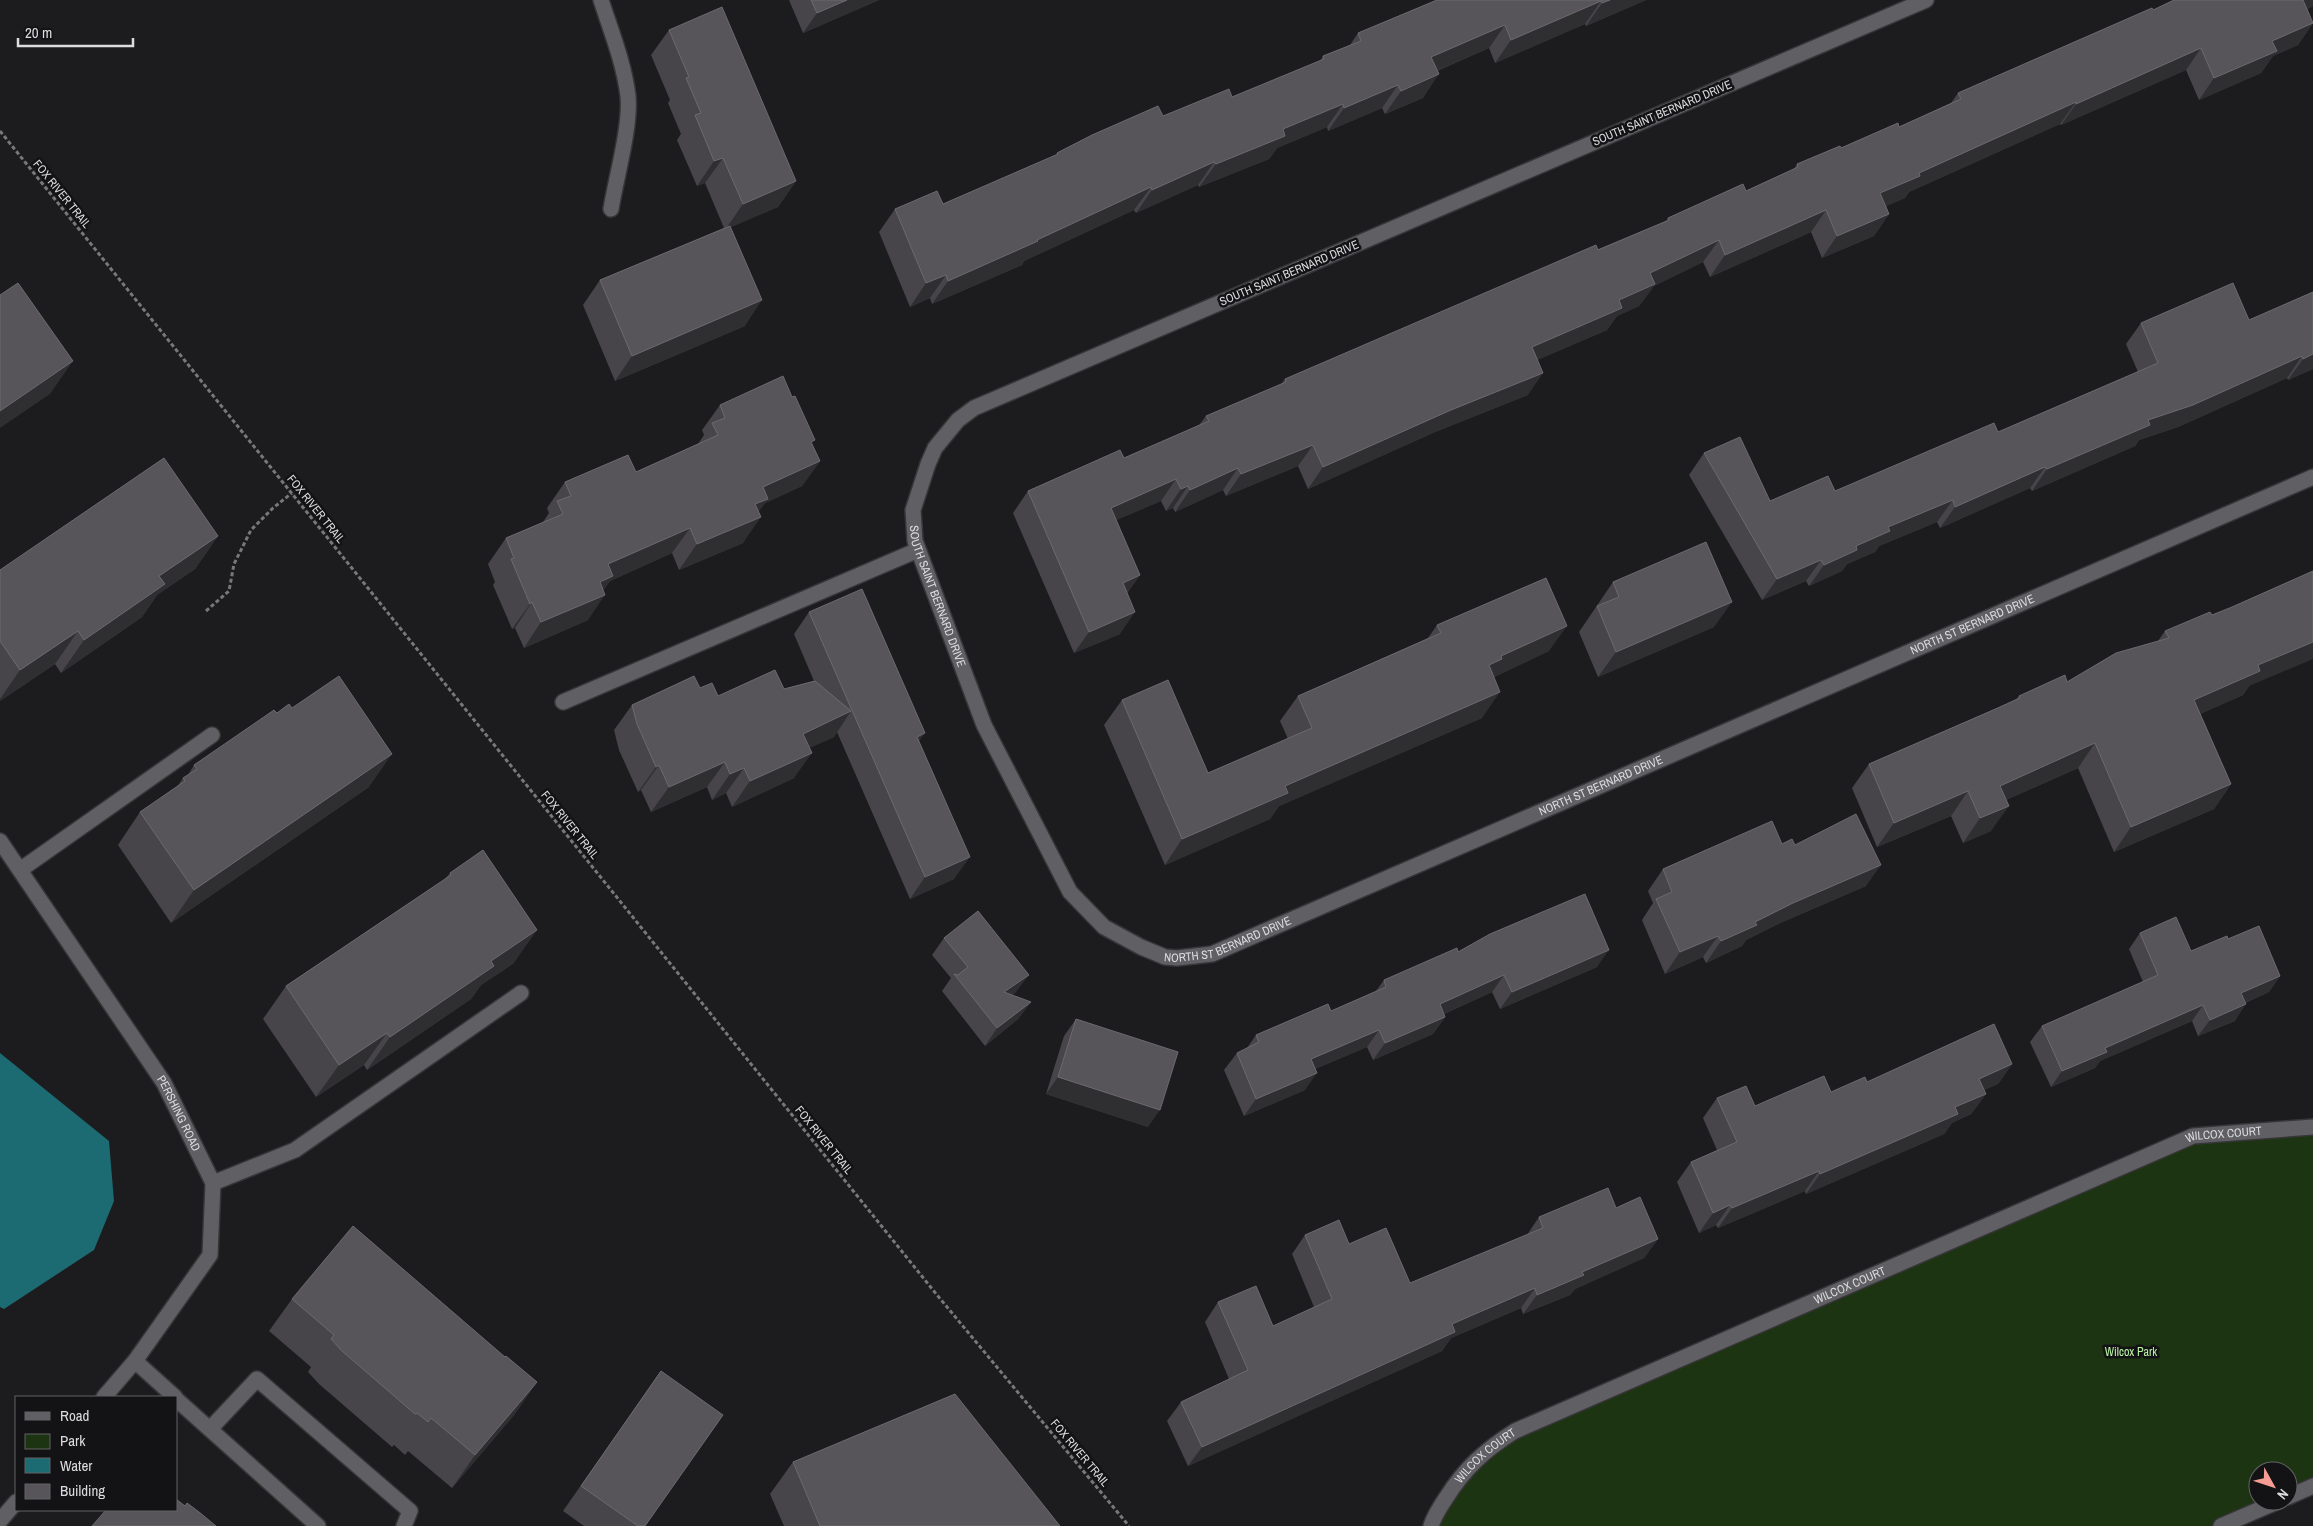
<svg xmlns="http://www.w3.org/2000/svg" width="2313" height="1526" font-family="'Archivo Narrow',sans-serif">
	<style>
		.green { fill: #1c3411 }
		.water { fill: #1c6a72 }
		.lines { fill: none; stroke-linecap: round; stroke-linejoin: round }
		.service-casing { stroke: #363537; stroke-width: 18 }
		.minor-casing { stroke: #363537; stroke-width: 18 }
		.path { stroke: #787779; stroke-width: 3; stroke-dasharray: 4 2.5; stroke-linecap: butt }
		.service { stroke: #605f63; stroke-width: 15 }
		.minor { stroke: #605f63; stroke-width: 15 }
		.wall { fill: #474549 }
		.shaded-wall { fill: #2f2e31 }
		.building { fill: #575559; stroke: #6c6a6e }
		.labels { text-anchor: middle; dominant-baseline: central; stroke-width: 5; stroke-linejoin: round; paint-order: stroke }
		.street-label { font-size: 12px; fill: #dcdbdd; stroke: #131215 }
		.park-label { font-size: 12px; fill: #b9f3a3; stroke: #131215 }
	</style>
	<rect width="100%" height="100%" fill="#1c1b1e"/>
	<path class="green" d="M2313,1127V1486L2288,1497V1471H2258V1501H2279L2221,1526H1431L1488,1449L2193,1136Z"/>
	<path class="water" d="M0,1053L109,1141L114,1201L94,1250L4,1309L0,1307Z"/>
	<g class="lines">
		<defs>
			<path id="service" d="M601,0C611,31 624,63 628,96C631,126 616,178 611,209
				M563,702L918,550
				M20,870L212,735
				M213,1183L295,1150L521,993
				M135,1361L175,1397
				M176,1399L318,1526
				M210,1429L257,1379L410,1511L404,1526"/>
			<g id="minor">
				<path id="s1" d="M1926,0L974,408L958,420L935,448L928,464L913,510L915,541L984,725L1070,892L1104,927L1141,947L1165,957L1177,958L1212,954L2313,477"/>
				<path id="s2" d="M0,841L164,1083L213,1183L210,1255L135,1361L104,1397"/>
				<path d="M2288,1497L2313,1486"/>
				<path d="M0,1521L16,1502"/>
				<path id="s3" d="M1431,1526C1434,1516 1440,1507 1446,1498C1465,1468 1485,1450 1515,1431L2193,1136L2313,1127"/>
				<path d="M2221,1526L2279,1501"/>
			</g>
		</defs>
		<use href="#service" class="service-casing"/>
		<use href="#minor" class="minor-casing"/>
		<path class="path" d="M0,131L937,1295L1129,1526
			M206,611L229,591L234,564L251,530L273,508L292,493"/>
		<use href="#service" class="service"/>
		<use href="#minor" class="minor"/>
	</g>
	<path class="wall" d="M789,0H879L803,33Z
		M1437,0H1646L1586,26L1585,24L1495,63L1489,48L1437,71L1423,98L1385,114L1382,108L1328,131L1327,127L1277,148L1269,159L1199,187L1198,185L1136,213L1134,210L1024,261L1022,265L932,304L930,298L910,307L879,232L895,209L943,204L1055,156L1057,153L1163,116L1232,97L1320,61L1323,56L1350,45L1358,33Z
		M2313,6L2307,9L2313,23L2298,45L2273,56L2261,73L2199,100L2186,70L2061,125L2060,124L1909,192L1905,198L1886,206L1889,214L1874,236L1822,258L1811,232L1710,277L1703,262L1654,286L1639,306L1617,316L1607,330L1537,360L1528,395L1435,432L1308,489L1298,466L1226,496L1223,490L1175,512L1173,508L1166,511L1161,501L1116,520L1140,575L1127,593L1120,634L1074,653L1013,513L1028,491L1124,458L1199,425L1206,416L1281,384L1285,379L1666,221L1668,218L1746,191L1794,169L1797,164L1899,127L1951,103L1958,93L2153,10Z
		M669,30L796,181L778,207L730,227L745,326L615,381L583,305L600,280L724,228L705,183L697,186L677,140L681,134L668,103L670,100L651,55Z
		M2313,292V369L2288,380L2287,378L2178,427L2139,440L2135,446L2032,491L2030,488L1940,528L1937,522L1879,546L1875,552L1847,564L1842,571L1809,586L1806,581L1762,600L1689,475L1704,453L1770,501L1835,491L1998,432L2138,372L2126,344L2141,323L2249,320Z
		M720,405L812,444L820,461L802,486L765,503L758,512L743,543L679,570L672,553L610,581L603,590L588,620L524,648L515,628L512,629L493,585L495,582L488,564L506,538L543,522L549,513L547,508L565,482L636,472L698,444L704,435L702,430Z
		M218,536L195,569L157,595L142,617L61,673L55,664L0,701V570Z
		M1613,582L1714,627L1598,677L1579,632Z
		M809,612L919,741L954,879L910,899L837,732L834,737L809,748L794,778L732,807L726,793L712,800L707,787L651,812L641,790L638,792L619,750L614,730L632,705L700,688L718,696L784,689L814,681L794,634Z
		M1437,625L1549,651L1494,677L1482,718L1279,806L1270,819L1165,865L1104,725L1122,700L1208,773L1288,739L1280,721L1298,696L1428,638Z
		M2165,631L2249,686L2243,695L2200,714L2231,784L2214,809L2114,852L2078,768L2006,800L1991,831L1963,843L1951,816L1877,847L1852,788L1869,764L2000,707L2016,699L2019,696L2067,682L2158,641Z
		M292,708L369,787L171,923L118,845L140,812L177,787L183,778L188,775L194,765L277,713Z
		M1782,844L1795,845L1866,886L1778,924L1746,940L1742,946L1706,963L1703,957L1665,974L1642,920L1653,903L1648,891L1663,869Z
		M450,873L514,963L481,985L471,999L367,1070L364,1065L316,1097L263,1019L286,986L445,879Z
		M2140,933L2191,951L2228,939L2280,976L2269,992L2245,1003L2235,1021L2198,1036L2192,1021L2100,1061L2095,1068L2051,1087L2030,1042L2042,1026L2143,982L2129,949Z
		M944,938L1016,992L1012,995L1031,1002L1018,1019L985,1046L942,991L951,978L932,955Z
		M1458,952L1597,967L1500,1009L1492,992L1444,1014L1445,1017L1433,1034L1373,1060L1367,1047L1315,1069L1305,1090L1244,1116L1224,1070L1237,1053L1247,1048L1256,1035L1331,1011L1376,991L1384,980Z
		M1076,1019L1148,1127L1046,1094L1064,1036Z
		M2012,1064L1998,1084L1984,1090L1986,1094L1971,1114L1952,1123L1944,1134L1806,1194L1805,1191L1718,1228L1716,1225L1699,1233L1677,1182L1691,1162L1717,1150L1703,1118L1717,1098L1755,1106L1831,1092Z
		M1616,1208L1658,1239L1644,1258L1575,1289L1570,1295L1523,1314L1521,1308L1451,1338L1442,1351L1188,1466L1167,1421L1181,1402L1229,1379L1205,1322L1218,1302L1273,1326L1314,1307L1292,1254L1305,1235L1349,1244L1410,1283L1527,1235L1539,1217Z
		M292,1299L537,1382L514,1415L452,1488L408,1451L405,1455L394,1445L392,1447L319,1384L308,1372L311,1367L269,1331Z
		M661,1371L645,1526H584L563,1511Z
		M793,1462L1060,1526H784L770,1494Z"/>
	<path class="shaded-wall" d="M847,0H879L803,33L817,13Z
		M1610,0H1646L1586,26L1602,3Z
		M2298,0H2313V6L2286,17Z
		M1601,1L1585,24L1495,63L1511,40Z
		M2313,23L2298,45L2273,56L2261,73L2199,100L2214,78L2272,41Z
		M1505,25L1489,48L1415,80L1431,57Z
		M2201,48L2186,70L2061,125L2076,104Z
		M1439,74L1423,98L1385,114L1401,91Z
		M1398,85L1382,108L1328,131L1344,108Z
		M2076,102L2060,124L1909,192L1905,198L1865,215L1880,193L1919,173Z
		M1343,104L1327,127L1277,148L1269,159L1199,187L1216,164L1283,129Z
		M723,158L705,183L697,186L714,161Z
		M1214,162L1198,185L1136,213L1152,190Z
		M796,181L778,207L725,230L743,204Z
		M1151,187L1134,210L1024,261L1022,265L932,304L948,281Z
		M1826,210L1811,232L1710,277L1725,255Z
		M1889,214L1874,236L1822,258L1837,236Z
		M1719,240L1703,262L1654,286L1639,306L1617,316L1607,330L1516,369L1532,347L1619,300L1650,273Z
		M946,275L930,298L910,307L926,283Z
		M762,300L745,326L615,381L632,356Z
		M2313,354V369L2288,380L2303,359Z
		M2302,356L2287,378L2178,427L2139,440L2135,446L2032,491L2047,469L2148,420Z
		M73,361L50,394L0,428V411Z
		M1543,373L1528,395L1435,432L1308,489L1323,467L1451,410Z
		M1313,445L1298,466L1226,496L1241,474Z
		M820,461L802,486L765,503L752,521L761,517L743,543L679,570L697,544L763,487Z
		M2045,467L2030,488L1940,528L1955,507Z
		M1238,468L1223,490L1175,512L1190,490Z
		M1176,479L1161,501L1096,529L1111,508Z
		M1188,486L1173,508L1166,511L1181,489Z
		M1953,500L1937,522L1879,546L1875,552L1847,564L1842,571L1809,586L1824,565L1888,527Z
		M690,528L672,553L610,581L598,598L605,595L588,620L524,648L541,622L608,564Z
		M218,536L195,569L157,595L142,617L61,673L84,640L159,576Z
		M1821,560L1806,581L1762,600L1777,579Z
		M1140,575L1124,596L1123,583Z
		M532,602L515,628L512,629L530,604Z
		M1732,602L1714,627L1598,677L1616,652Z
		M1135,612L1120,634L1074,653L1089,632Z
		M1567,626L1549,651L1488,680L1489,665L1501,656Z
		M78,631L55,664L0,701V699L20,670Z
		M2313,642V659L2249,686L2243,695L2177,724L2194,700L2258,665Z
		M1500,692L1482,718L1279,806L1270,819L1165,865L1182,839L1285,786Z
		M851,711L834,737L785,759L803,734Z
		M925,733L909,755L917,737Z
		M2095,743L2078,768L1983,810L2000,786Z
		M812,753L794,778L732,807L750,781Z
		M392,754L369,787L171,923L194,890Z
		M725,762L707,787L651,812L669,787Z
		M659,765L641,790L638,792L656,767Z
		M744,768L726,793L712,800L730,774Z
		M2231,784L2214,809L2114,852L2131,827Z
		M1968,791L1951,816L1877,847L1894,823Z
		M2009,806L1991,831L1963,843L1980,818Z
		M970,857L954,879L910,899L925,877Z
		M1881,865L1866,886L1778,924L1746,940L1742,946L1706,963L1721,941L1755,922L1793,903Z
		M537,930L514,963L481,985L471,999L367,1070L390,1037L491,961Z
		M1718,936L1703,957L1665,974L1680,952Z
		M1609,950L1597,967L1500,1009L1512,992Z
		M1029,975L1016,992L992,1009L1004,992Z
		M1504,975L1492,992L1428,1021L1440,1004Z
		M2280,976L2269,992L2230,1009L2241,993Z
		M1031,1002L1018,1019L985,1046L997,1028Z
		M2246,1004L2235,1021L2198,1036L2210,1020Z
		M2203,1005L2192,1021L2100,1061L2095,1068L2051,1087L2062,1071L2105,1048Z
		M1445,1017L1433,1034L1373,1060L1385,1043Z
		M1379,1030L1367,1047L1299,1076L1311,1059Z
		M387,1033L364,1065L316,1097L339,1065Z
		M2012,1064L1998,1084L1965,1099L1979,1079Z
		M1317,1073L1305,1090L1244,1116L1256,1099Z
		M1058,1077L1160,1110L1148,1127L1046,1094Z
		M1986,1094L1971,1114L1952,1123L1944,1134L1806,1194L1820,1174L1955,1107Z
		M1819,1171L1805,1191L1718,1228L1732,1208Z
		M1730,1205L1716,1225L1699,1233L1713,1213Z
		M1658,1239L1644,1258L1575,1289L1570,1295L1523,1314L1537,1295L1582,1272Z
		M1535,1288L1521,1308L1451,1338L1442,1351L1188,1466L1202,1447L1452,1324Z
		M537,1382L514,1415L452,1488L475,1455Z"/>
	<path class="building" d="M811,0H847L817,13Z
		M1437,0H1610L1602,3L1601,1L1511,40L1505,25L1431,57L1439,74L1401,91L1398,85L1344,108L1343,104L1283,129L1285,136L1216,164L1214,162L1152,190L1151,187L1037,240L1038,241L948,281L946,275L926,283L895,209L937,191L943,204L1058,154L1057,153L1092,135L1158,106L1163,116L1229,89L1232,97L1324,59L1323,56L1361,41L1358,33Z
		M2174,0H2303L2313,23L2272,41L2277,51L2214,78L2201,48L2076,104V102L1919,173L1920,176L1880,193L1889,214L1837,236L1826,210L1725,255L1719,240L1650,273L1655,284L1619,300L1622,308L1532,347L1543,373L1451,410L1323,467L1313,445L1241,474L1238,468L1190,490L1188,486L1181,489L1176,479L1111,508L1140,575L1123,583L1135,612L1089,632L1028,491L1120,450L1124,458L1209,421L1206,416L1286,382L1285,379L1596,245L1598,250L1669,220L1668,218L1743,184L1746,191L1798,167L1797,164L1840,146L1841,148L1898,123L1899,127L1961,99L1958,93L2152,8L2153,10Z
		M722,7L796,181L743,204L723,158L714,161L695,115L701,113L686,78L689,77L669,30Z
		M730,226L762,300L632,356L600,280Z
		M18,283L73,361L0,411V295Z
		M2233,283L2249,320L2313,292V354L2303,359L2302,356L2193,405L2148,420L2150,425L2047,469L2045,467L1955,507L1953,500L1888,527L1890,531L1856,546L1857,550L1824,565L1821,560L1777,579L1704,453L1740,437L1770,501L1828,476L1835,491L1994,423L1998,432L2158,363L2141,323Z
		M783,376L792,397L795,396L815,440L811,442L820,461L763,487L768,499L755,504L761,517L697,544L690,528L608,564L613,576L600,582L605,595L541,622L532,602L530,604L511,559L514,558L506,538L563,514L557,501L571,496L565,482L628,455L636,472L718,435L712,423L725,418L720,405Z
		M164,458L218,536L159,576L165,584L84,640L78,631L20,670L0,641V570Z
		M1706,542L1732,602L1616,652L1597,606L1619,597L1613,582Z
		M2313,571V642L2258,665L2260,671L2194,700L2231,784L2131,827L2095,743L2000,786L2009,806L1980,818L1968,791L1894,823L1869,764L2000,707L2020,698L2019,696L2065,675L2067,682L2116,653L2169,638L2165,631L2210,612L2212,615L2232,607Z
		M1546,578L1567,626L1501,656L1502,659L1489,665L1500,692L1285,786L1288,793L1182,839L1122,700L1168,680L1208,773L1312,728L1298,696L1441,633L1437,625Z
		M862,589L925,733L917,737L970,857L925,877L809,612Z
		M775,670L784,689L815,681L851,711L803,734L812,753L750,781L744,768L730,774L725,762L669,787L659,765L656,767L637,724L632,705L694,676L700,688L712,683L718,696Z
		M339,676L392,754L194,890L140,812L185,781L183,778L197,769L194,765L274,710L277,713L289,704L292,708Z
		M1856,814L1881,865L1793,903L1755,922L1757,925L1721,941L1718,936L1680,952L1656,899L1672,892L1663,869L1772,821L1782,844L1792,839L1795,845Z
		M483,850L537,930L491,961L494,966L390,1037L387,1033L339,1065L286,986L451,875L450,873Z
		M1585,894L1609,950L1512,992L1504,975L1440,1004L1445,1017L1385,1043L1379,1030L1311,1059L1317,1073L1256,1099L1237,1053L1259,1042L1256,1035L1328,1004L1331,1011L1386,987L1384,980L1457,948L1458,952L1490,934Z
		M978,911L1029,975L1004,992L1031,1002L997,1028L954,974L958,975L968,967L944,938Z
		M2176,917L2191,951L2227,936L2228,939L2259,926L2280,976L2241,993L2246,1004L2210,1020L2203,1005L2105,1048L2107,1052L2062,1071L2042,1026L2158,975L2140,933Z
		M1076,1019L1178,1052L1160,1110L1058,1077Z
		M1994,1024L2012,1064L1979,1079L1986,1094L1955,1107L1958,1114L1820,1174L1819,1171L1732,1208L1730,1205L1713,1213L1691,1162L1737,1142L1717,1098L1746,1086L1755,1106L1824,1076L1831,1092L1865,1077L1867,1082Z
		M1608,1188L1616,1208L1640,1197L1658,1239L1582,1272L1584,1275L1537,1295L1535,1288L1452,1324L1455,1332L1202,1447L1181,1402L1248,1370L1218,1302L1256,1286L1273,1326L1332,1299L1305,1235L1339,1220L1349,1244L1386,1228L1410,1283L1543,1228L1539,1217Z
		M353,1226L505,1357L506,1356L537,1382L475,1455L431,1418L428,1422L417,1413L415,1414L342,1351L331,1339L334,1335L292,1299Z
		M661,1371L723,1415L645,1526H638L581,1486Z
		M955,1394L1060,1526H820L793,1462Z
		M176,1499L185,1506L187,1503L199,1512L216,1526H92L106,1510H176Z"/>
	<g class="labels">
		<g class="street-label">
			<text transform="translate(1662 113) rotate(-23)">SOUTH SAINT BERNARD DRIVE</text>
			<text transform="translate(62 194) rotate(51)">FOX RIVER TRAIL</text>
			<text transform="translate(1289 273) rotate(-23)">SOUTH SAINT BERNARD DRIVE</text>
			<text transform="translate(316 509) rotate(51)">FOX RIVER TRAIL</text>
			<text stroke="none"><textPath href="#s1" startOffset="1248">SOUTH SAINT BERNARD DRIVE</textPath></text>
			<text stroke="none"><textPath href="#s1" startOffset="2566">NORTH ST BERNARD DRIVE</textPath></text>
			<text stroke="none"><textPath href="#s1" startOffset="2161">NORTH ST BERNARD DRIVE</textPath></text>
			<text transform="translate(570 825) rotate(51)">FOX RIVER TRAIL</text>
			<text stroke="none"><textPath href="#s1" startOffset="1756">NORTH ST BERNARD DRIVE</textPath></text>
			<text stroke="none"><textPath href="#s2" startOffset="326">PERSHING ROAD</textPath></text>
			<text stroke="none"><textPath href="#s3" startOffset="899">WILCOX COURT</textPath></text>
			<text transform="translate(824 1140) rotate(51)">FOX RIVER TRAIL</text>
			<text stroke="none"><textPath href="#s3" startOffset="494">WILCOX COURT</textPath></text>
			<text transform="translate(1080 1453) rotate(50)">FOX RIVER TRAIL</text>
			<text stroke="none"><textPath href="#s3" startOffset="90">WILCOX COURT</textPath></text>
		</g>
		<g class="park-label">
			<text x="2131" y="1352">Wilcox Park</text>
		</g>
	</g>
	<rect x="15" y="1396" width="162" height="115" fill="#131215" stroke="#636265"/>
	<rect x="25" y="1412" width="25" height="8" fill="#605f63" stroke="#636265"/>
	<text x="60" y="1421" font-size="15" fill="#dcdbdd">Road</text>
	<rect x="25" y="1434" width="25" height="15" fill="#1c3411" stroke="#636265"/>
	<text x="60" y="1446" font-size="15" fill="#dcdbdd">Park</text>
	<rect x="25" y="1458" width="25" height="15" fill="#1c6a72" stroke="#636265"/>
	<text x="60" y="1471" font-size="15" fill="#dcdbdd">Water</text>
	<rect x="25" y="1484" width="25" height="15" fill="#575559" stroke="#636265"/>
	<text x="60" y="1496" font-size="15" fill="#dcdbdd">Building</text>
	<g transform="translate(2273 1486) rotate(130)"><circle r="24" fill="#131215" stroke="#636265"/>
	<path d="M0-4L9 19L0 12L-9 19Z" fill="#f59c93"/>
	<text y="-8" font-size="14" font-weight="bold" text-anchor="middle" fill="#dcdbdd">N</text>
	</g>
	<path d="M18 38v8h115v-8" fill="none" stroke="#dcdbdd" stroke-width="2.5"/>
	<text x="25" y="38" font-size="15" fill="#dcdbdd" stroke="#131215" stroke-width="4" paint-order="stroke">20 m</text>
</svg>
